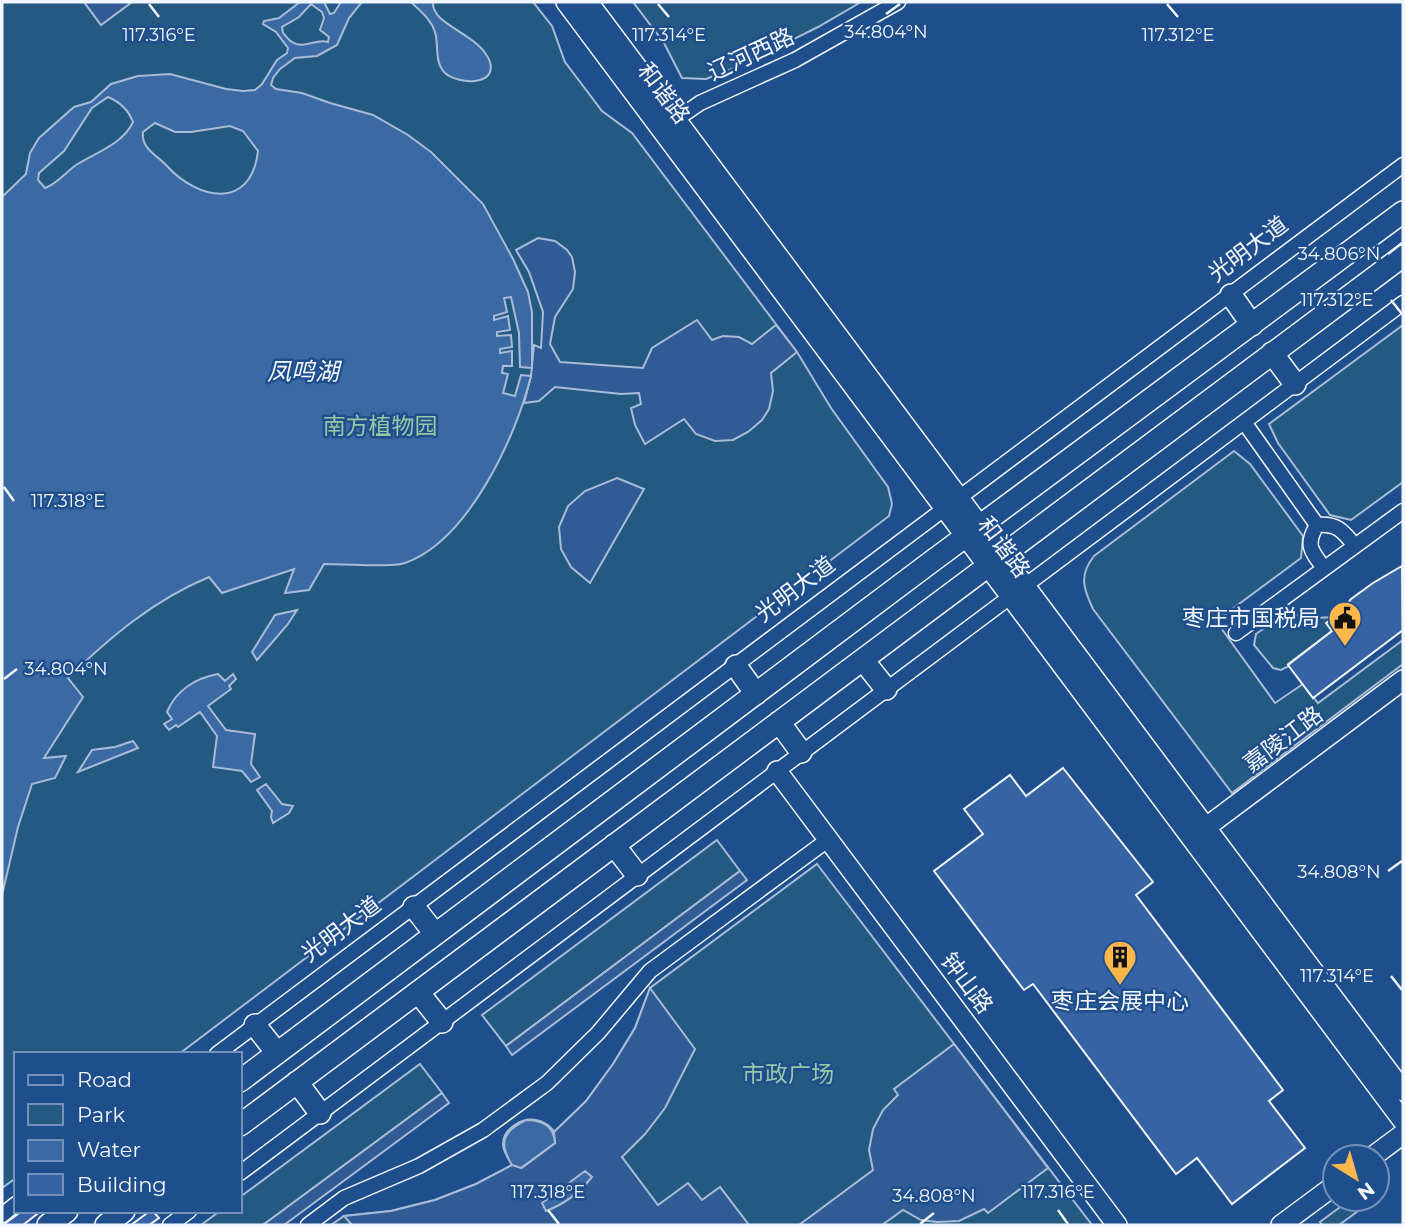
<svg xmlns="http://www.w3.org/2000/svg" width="1405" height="1227" font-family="Montserrat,'Noto Sans SC',sans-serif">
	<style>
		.green { fill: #245a82; stroke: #a8bbd7; stroke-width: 2 }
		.parking { fill: #305b95; stroke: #a8bbd7; stroke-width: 2 }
		.water { fill: #3b69a3; stroke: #a8bbd7; stroke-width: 2; fill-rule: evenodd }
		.building { fill: #3563a3; stroke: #f2f6ff; stroke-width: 2 }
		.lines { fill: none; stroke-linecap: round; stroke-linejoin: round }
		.street-casing { stroke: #f2f6ff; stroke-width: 17 }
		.secondary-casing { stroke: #f2f6ff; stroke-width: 22 }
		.primary-casing { stroke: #f2f6ff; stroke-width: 24 }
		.street { stroke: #1f4e8c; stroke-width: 14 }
		.secondary { stroke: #1f4e8c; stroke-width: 19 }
		.primary { stroke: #1f4e8c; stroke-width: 21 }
		.ticks { fill: none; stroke: #f2f6ff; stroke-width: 2.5 }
		.labels { text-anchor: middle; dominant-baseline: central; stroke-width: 5; stroke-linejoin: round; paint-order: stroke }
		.street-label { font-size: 23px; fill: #f2f6ff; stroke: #1f4e8c }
		.park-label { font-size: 23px; fill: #97c8a6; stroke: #1f4e8c }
		.poi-label { font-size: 23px; fill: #f2f6ff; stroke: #1f4e8c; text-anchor: end }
		.water-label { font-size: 24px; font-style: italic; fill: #f2f6ff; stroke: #1f4e8c }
		.ticks-label { font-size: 18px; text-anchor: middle; fill: #f2f6ff; stroke: #1f4e8c; stroke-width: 5; stroke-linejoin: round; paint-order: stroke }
	</style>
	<rect width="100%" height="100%" fill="#1f4e8c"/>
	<path class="green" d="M2,2H84L101,24L132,2H533L552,26L565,62L602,111L632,133L797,352L831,408L888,487L892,504L889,516L179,1054H16V1178L2,1188Z
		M633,2H861L818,27L742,65L706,79L682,78L664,43Z
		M1403,325V482L1351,520L1330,515L1278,443L1269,424Z
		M1234,451L1250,464L1303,536L1301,558L1216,621L1275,703L1303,684L1318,703L1403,640V664L1232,793L1093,609C1083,588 1079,575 1094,556Z
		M1287,612C1304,617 1319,620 1337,616L1327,623L1332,631L1288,664L1289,666L1281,670L1273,668L1254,645L1256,634Z
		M717,840L740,871L506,1046L482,1015Z
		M817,864L1092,1225H331L344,1216L391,1211L435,1200L476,1184L512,1165C509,1159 503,1152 503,1144C503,1129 522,1117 536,1120C544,1121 549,1126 555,1132L586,1101L613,1064L635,1028L650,988Z
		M420,1064L442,1093L263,1225H201L220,1211H240V1197Z
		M1351,1199L1373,1200L1339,1225H1322L1320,1222Z"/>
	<path class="parking" d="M84,2H132L101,25Z
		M538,238L555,241L567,250L572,257L575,272L573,289L555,317L550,344L560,362L643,368L652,348L697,320L712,340L723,336L739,337L752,344L776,325L797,352L771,373L773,391L769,409L762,420L748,432L733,440L715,441L696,434L684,419L645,444L635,425L631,408L641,404L639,393L621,394L555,387L539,401L524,403L531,376L534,345L541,348L543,312L529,272L516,250Z
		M617,478L644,489L590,583L571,567L561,549L559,527L568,506L585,491Z
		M740,871L747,880L512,1055L506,1046Z
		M650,988L695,1049L665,1108L645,1134L622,1157L658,1205L688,1183L702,1200L720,1187L749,1225H352L344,1216L391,1211L435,1200L476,1184L512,1165L522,1168L555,1143L554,1132L586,1101L613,1064L635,1028Z
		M954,1044L1048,1168L988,1213L984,1209L959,1221L937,1222L921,1220L903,1210L882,1225H799L873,1170L869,1150L873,1129L883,1110L898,1095L894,1089Z
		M442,1093L449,1103L284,1225H263Z"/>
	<path class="water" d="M300,2H324L330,14L334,13L341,2H362L349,18L337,45L317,56L295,58L280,69L273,78L271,85L276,89L302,93L330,103L373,115L408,135L431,152L483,204L513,259L528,292L532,312V368L520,367L519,333L511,297L504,298L507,312L494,316V320L508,316L510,330L497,332V336L511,335L512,347L500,349V353L512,351V366H503L502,373L508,374L503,393L515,396L521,375L531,376C516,437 468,541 405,563C391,568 341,564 324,564L309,590L285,593L294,569L222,593L209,577C154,600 110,637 68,678L83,697L44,758L66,756L55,778L32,784L18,827L2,895V197L26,174L30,153L39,138L74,107L91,102L111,84L138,76L170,74L226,89L243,91L255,90L262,84L277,60L287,53L288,48L276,32L263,24L264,21L279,18ZM311,4L322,12L324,18L320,30L329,37L328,42C316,38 303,50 292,42C288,40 286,36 283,33L282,27L299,17ZM108,97C120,102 128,109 133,122C123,144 95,153 76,165C66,172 57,184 45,188L38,180L39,173L64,151L92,108ZM155,123L175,132H191L230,126L243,131L258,151C251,211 198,200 167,166C157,155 141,149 143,132Z
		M411,2H433C431,26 480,33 490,62C497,87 457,84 445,73C434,62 439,45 435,32C431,19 420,11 411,2Z
		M297,610L288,624L257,660L252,652L275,615Z
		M218,674L225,681L233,674L236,679L229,686L231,689L208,706L226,730L255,734L251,764L260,777L251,782L242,771L213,767L217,736L200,712L178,727L176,725L169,730L164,724L172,719L167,712C176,690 196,678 218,674Z
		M133,741L138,748L78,772L92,750L115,747Z
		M266,784L282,804L293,806L289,813L273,823L271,817L272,811L257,790Z
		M526,1120C543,1120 554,1126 555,1143L521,1168L512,1165C498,1143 503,1131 526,1120Z
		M585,1171L592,1177C579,1193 565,1204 546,1211L542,1203Z"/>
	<path class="building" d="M1402,566L1403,630L1313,698L1288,665L1332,631L1326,623L1337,616L1351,599L1373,583Z
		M1063,768L1153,882L1136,895L1283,1090L1269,1101L1305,1148L1232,1204L1197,1158L1176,1174L1033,984L1024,990L934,871L983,834L964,809L1010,775L1026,796Z
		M22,1211H41L23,1225H3Z
		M150,1211H153L159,1218L149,1225H131Z"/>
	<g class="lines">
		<defs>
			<path id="street" d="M668,125L700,103L795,60L898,2
				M1244,422L1317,525
				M1317,525C1305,545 1311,551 1324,568
				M1317,525C1337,523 1343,531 1355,546
				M1236,633L1403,511
				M217,1054L1403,165
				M240,1173L1403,303
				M2,1215L16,1204
				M170,1225L189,1211
				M308,1225L344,1198L419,1166L483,1130L547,1083L598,1033L650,971L829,839"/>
			<path id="secondary" d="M566,2L1403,1121
				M588,2L1403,1091
				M777,771L1117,1225
				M1197,834L1403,680
				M1372,1157L1403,1134
				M1281,1225L1335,1185"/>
			<path id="primary" d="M1231,295L1252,325
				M1272,353L1295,384
				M863,660L886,689
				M736,666L756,694
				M779,722L801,752
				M614,845L637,875
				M414,907L435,934
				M418,992L442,1022
				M255,1025L277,1053
				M240,1081L931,562L1403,212
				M297,1082L320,1113
				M240,1125L1403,256
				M48,1225L67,1211
				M106,1225L124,1211"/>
		</defs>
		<use href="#street" class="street-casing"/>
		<use href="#secondary" class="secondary-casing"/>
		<use href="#primary" class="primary-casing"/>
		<use href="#street" class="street"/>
		<use href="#secondary" class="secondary"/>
		<use href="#primary" class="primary"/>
	</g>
	<path class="ticks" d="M149,4L159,17M658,4L669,17M1167,4L1178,17M886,14L900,4M1388,254L1402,243M1391,300L1402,314M4,487L14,501M4,679L17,669M1388,871L1402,861M1391,976L1402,990M548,1210L559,1224M1058,1210L1068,1224M920,1224L934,1213"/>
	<defs>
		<symbol id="civic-pin" viewBox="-11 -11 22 30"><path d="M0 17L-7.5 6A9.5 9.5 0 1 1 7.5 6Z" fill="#ffb74d" stroke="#1f4e8c"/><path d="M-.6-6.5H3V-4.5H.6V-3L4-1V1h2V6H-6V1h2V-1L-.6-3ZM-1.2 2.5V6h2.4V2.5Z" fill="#111"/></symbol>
		<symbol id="building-pin" viewBox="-11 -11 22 30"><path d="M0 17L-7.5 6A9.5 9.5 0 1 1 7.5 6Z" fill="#ffb74d" stroke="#1f4e8c"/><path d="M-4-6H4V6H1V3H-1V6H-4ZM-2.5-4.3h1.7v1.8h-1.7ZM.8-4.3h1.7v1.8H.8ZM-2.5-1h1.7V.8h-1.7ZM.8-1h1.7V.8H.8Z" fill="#111"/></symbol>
	</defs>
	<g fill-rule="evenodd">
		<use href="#civic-pin" x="1326" y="599" width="38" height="52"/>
		<use href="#building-pin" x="1101" y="938" width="38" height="52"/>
	</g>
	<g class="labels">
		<g class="street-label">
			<text transform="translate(751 54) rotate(-25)">辽河西路</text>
			<text transform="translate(664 93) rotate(53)">和谐路</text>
			<text transform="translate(1248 249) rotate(-37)">光明大道</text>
			<text transform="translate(1004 547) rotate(53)">和谐路</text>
			<text transform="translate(795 589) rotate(-37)">光明大道</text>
			<text transform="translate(1283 739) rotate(-37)">嘉陵江路</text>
			<text transform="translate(341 929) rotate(-37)">光明大道</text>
			<text transform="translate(967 983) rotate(53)">钟山路</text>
		</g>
		<g class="park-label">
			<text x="380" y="426">南方植物园</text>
			<text x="788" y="1074">市政广场</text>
		</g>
		<g class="poi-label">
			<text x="1320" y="618">枣庄市国税局</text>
			<text x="1120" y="1001" text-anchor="middle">枣庄会展中心</text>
		</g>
		<g class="water-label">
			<text x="303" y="371">凤鸣湖</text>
		</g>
	</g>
	<g class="ticks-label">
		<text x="886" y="38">34.804°N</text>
		<text x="159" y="41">117.316°E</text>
		<text x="669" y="41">117.314°E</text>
		<text x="1178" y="41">117.312°E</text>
		<text x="1339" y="260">34.806°N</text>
		<text x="1337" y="306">117.312°E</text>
		<text x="68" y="507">117.318°E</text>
		<text x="66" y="675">34.804°N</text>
		<text x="1339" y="878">34.808°N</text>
		<text x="1337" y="982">117.314°E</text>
		<text x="548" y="1198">117.318°E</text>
		<text x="1058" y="1198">117.316°E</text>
		<text x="934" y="1202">34.808°N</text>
	</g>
	<rect width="1405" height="1227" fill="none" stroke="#f2f6ff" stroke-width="7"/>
	<rect x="14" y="1052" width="228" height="161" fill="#1f4e8c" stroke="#7391ba" stroke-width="2"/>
	<rect x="28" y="1075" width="35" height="10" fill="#1f4e8c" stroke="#7391ba" stroke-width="2"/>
	<text x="77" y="1087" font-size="21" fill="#f2f6ff">Road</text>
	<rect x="28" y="1104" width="35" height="21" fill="#245a82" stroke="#7391ba" stroke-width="2"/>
	<text x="77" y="1122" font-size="21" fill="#f2f6ff">Park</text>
	<rect x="28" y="1140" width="35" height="21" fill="#3b69a3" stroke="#7391ba" stroke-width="2"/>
	<text x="77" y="1157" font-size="21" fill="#f2f6ff">Water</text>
	<rect x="28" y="1174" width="35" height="21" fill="#3563a3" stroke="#7391ba" stroke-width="2"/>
	<text x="77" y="1192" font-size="21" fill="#f2f6ff">Building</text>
	<g transform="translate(1356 1178) rotate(143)"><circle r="33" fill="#1f4e8c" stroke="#7391ba" stroke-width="2"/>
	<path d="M0-5L12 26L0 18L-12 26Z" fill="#ffb74d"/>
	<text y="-10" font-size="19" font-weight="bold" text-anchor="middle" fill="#f2f6ff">N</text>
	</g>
</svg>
